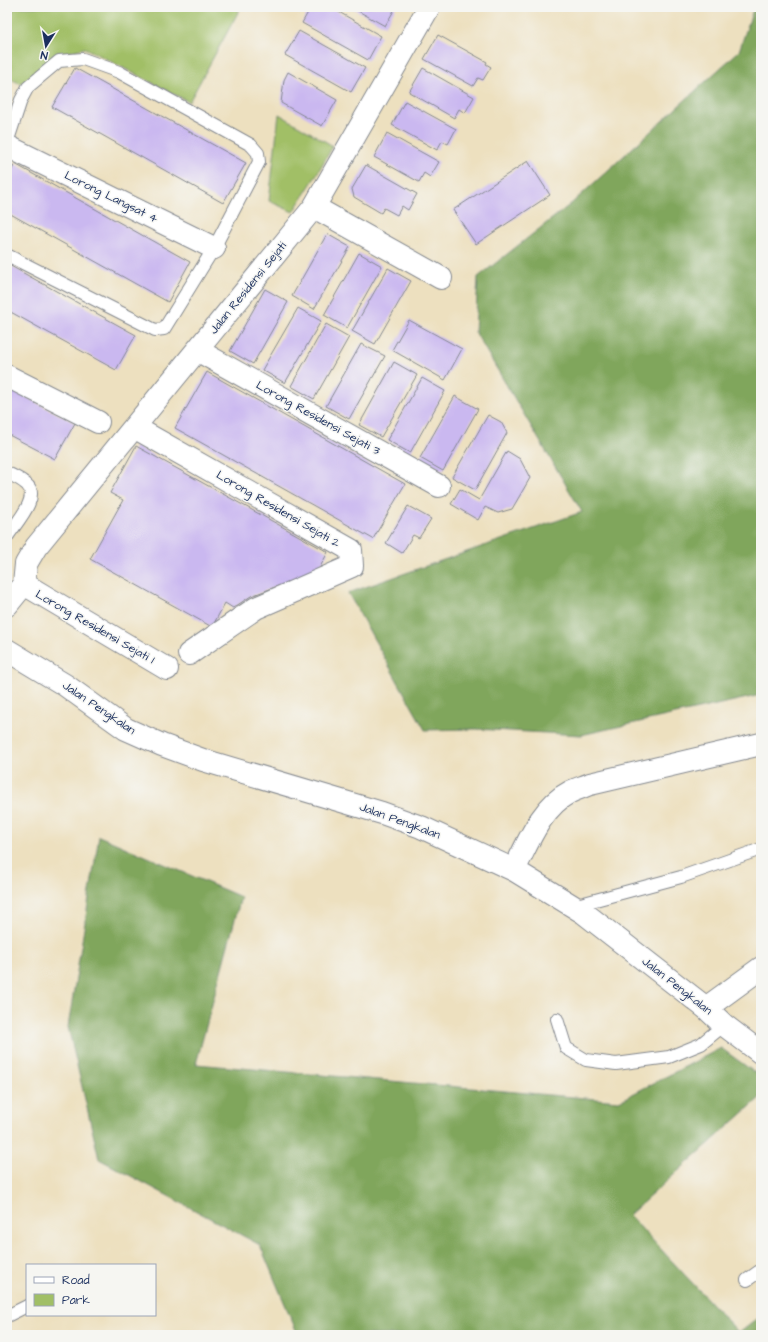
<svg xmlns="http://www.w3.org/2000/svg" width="768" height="1342" font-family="'Architects Daughter',sans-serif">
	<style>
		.green { fill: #a1bf66; stroke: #5e7762 }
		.forest { fill: #80a65b; stroke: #4e6a5c }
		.building { fill: #cab8f0 }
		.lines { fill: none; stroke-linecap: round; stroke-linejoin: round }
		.service-casing { stroke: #84888e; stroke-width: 14 }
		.minor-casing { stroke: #84888e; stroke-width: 24 }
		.service { stroke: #fff; stroke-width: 12 }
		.minor { stroke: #fff; stroke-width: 22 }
		.labels { text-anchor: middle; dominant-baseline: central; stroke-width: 3; stroke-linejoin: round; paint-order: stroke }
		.street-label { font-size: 12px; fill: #1b2f5e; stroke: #f6f6f2 }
	</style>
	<rect width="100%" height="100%" fill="#f6f6f2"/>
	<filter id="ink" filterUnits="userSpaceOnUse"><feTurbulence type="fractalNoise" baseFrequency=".025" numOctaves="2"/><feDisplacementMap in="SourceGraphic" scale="8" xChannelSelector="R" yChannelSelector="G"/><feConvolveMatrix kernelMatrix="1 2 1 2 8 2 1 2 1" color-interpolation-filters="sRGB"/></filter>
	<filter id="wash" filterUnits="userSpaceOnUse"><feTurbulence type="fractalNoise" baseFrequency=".012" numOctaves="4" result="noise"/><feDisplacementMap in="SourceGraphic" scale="16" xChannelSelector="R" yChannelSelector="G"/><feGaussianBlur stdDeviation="0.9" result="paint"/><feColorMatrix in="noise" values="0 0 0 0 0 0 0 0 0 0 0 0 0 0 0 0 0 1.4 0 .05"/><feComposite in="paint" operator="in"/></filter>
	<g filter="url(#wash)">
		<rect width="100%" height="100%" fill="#ede0bf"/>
		<path class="green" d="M15,7H241L189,102L85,48L56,55L21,84L7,77V22Z
			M279,114L333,146L314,179L293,212L269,201Z"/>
		<path class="forest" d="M754,7H761V695L581,735L475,729L425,730L348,593L582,512L475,332L478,277L572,203L739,51Z
			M99,836L241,897L196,1064L619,1101L721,1048L761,1077V1097L629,1215L739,1333L761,1316V1335H298L260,1245L99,1159L68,1027Z"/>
		<g id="blocks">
			<path class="building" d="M311,7H330L381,36L368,60L302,23Z
				M351,7H396L385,26Z
				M299,31L365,68L351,92L285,55Z
				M438,35L487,62L486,64L491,67L483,80L478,78L473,86L424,59Z
				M75,68L246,163L223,203L52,107Z
				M423,68L474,97L465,113L459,109L454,118L409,92Z
				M288,72L337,100L322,126L281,103L284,80Z
				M405,101L456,129L448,144L442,141L437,150L392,125Z
				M387,133L439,162L430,177L424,173L419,182L374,157Z
				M528,161L550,195L476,244L453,210Z
				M15,164L190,262L168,302L7,212V178Z
				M366,165L417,194L408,210L402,206L397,215L384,208L381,213L354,197L352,189Z
				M327,234L350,247L314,309L292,296Z
				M359,253L382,266L347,328L324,315Z
				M7,264L136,335L116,370L7,310Z
				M388,268L411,281L375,344L352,331Z
				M265,289L288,302L253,364L230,351Z
				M298,308L321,321L285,383L262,370Z
				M409,320L462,349L445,380L392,350Z
				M326,324L349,337L314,399L291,386Z
				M361,344L385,356L349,419L326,406Z
				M394,362L417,375L381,437L359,425Z
				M207,372L405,484L373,539L175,428Z
				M422,378L445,391L410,453L387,440Z
				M7,387L75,423L55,459L7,434Z
				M455,396L478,409L443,471L420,458Z
				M488,415L501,422L507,433L475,490L452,477Z
				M136,446L328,552L318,571L251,596L233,608L225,603L212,627L90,559L123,500L110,493Z
				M507,451L520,459L530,478L512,509L498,513L485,507L478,520L451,504L460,489L479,500Z
				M408,506L431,519L419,538L413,535L402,553L386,543Z"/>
		</g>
	</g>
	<g filter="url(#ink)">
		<use href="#blocks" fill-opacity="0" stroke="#84888e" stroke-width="1"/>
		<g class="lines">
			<defs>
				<path id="service" d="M7,143L21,100L28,87L59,61L83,59L119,72L251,145L258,153L259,162L214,248L164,329L155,330L7,255
					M7,473C13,476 21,479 26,484C42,496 15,524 7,537
					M573,906L681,877L761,849
					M557,1019L566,1048L586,1060L616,1064L669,1057L701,1044L724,1025
					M747,1280L761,1270
					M7,1316L27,1306"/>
				<path id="minor" d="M7,146L214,248
					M314,207L441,278
					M197,350L439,486
					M7,376L98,422
					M134,427L351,550L352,566L256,608L189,654
					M24,584L167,669
					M7,605L24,584L26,564L36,547L314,207L429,7
					M7,650L65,685L126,729L162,745L203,760L382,813L421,827L514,870L584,913L706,1008L724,1025L761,1053
					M514,870C528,843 541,807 570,792C576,789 583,787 590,784L761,744
					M706,1008L761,968"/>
			</defs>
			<use href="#service" class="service-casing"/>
			<use href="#minor" class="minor-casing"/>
			<use href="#service" class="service"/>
			<use href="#minor" class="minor"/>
		</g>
	</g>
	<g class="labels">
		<g class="street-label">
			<text transform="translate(111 197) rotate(26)">Lorong Langsat 4</text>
			<text transform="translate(248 288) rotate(-51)">Jalan Residensi Sejati</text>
			<text transform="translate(318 418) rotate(29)">Lorong Residensi Sejati 3</text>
			<text transform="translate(278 509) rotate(30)">Lorong Residensi Sejati 2</text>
			<text transform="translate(95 627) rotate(30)">Lorong Residensi Sejati 1</text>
			<text transform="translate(99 708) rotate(34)">Jalan Pengkalan</text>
			<text transform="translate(400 821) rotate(20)">Jalan Pengkalan</text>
			<text transform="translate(677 986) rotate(38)">Jalan Pengkalan</text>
		</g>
	</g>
	<rect width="768" height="1342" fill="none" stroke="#f6f6f2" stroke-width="24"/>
	<rect x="26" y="1264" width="130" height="52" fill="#f6f6f2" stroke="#9ea6b7"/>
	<rect x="34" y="1277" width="20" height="6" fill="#ffffff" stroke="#9ea6b7"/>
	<text x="62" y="1284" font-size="12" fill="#1b2f5e">Road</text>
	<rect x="34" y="1294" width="20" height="12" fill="#a1bf66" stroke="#9ea6b7"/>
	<text x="62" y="1304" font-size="12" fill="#1b2f5e">Park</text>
	<g transform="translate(46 46) rotate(191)" stroke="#f6f6f2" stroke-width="3" paint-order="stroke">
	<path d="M0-3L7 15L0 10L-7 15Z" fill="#1b2f5e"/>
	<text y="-6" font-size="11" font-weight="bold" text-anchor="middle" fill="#1b2f5e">N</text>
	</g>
</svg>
